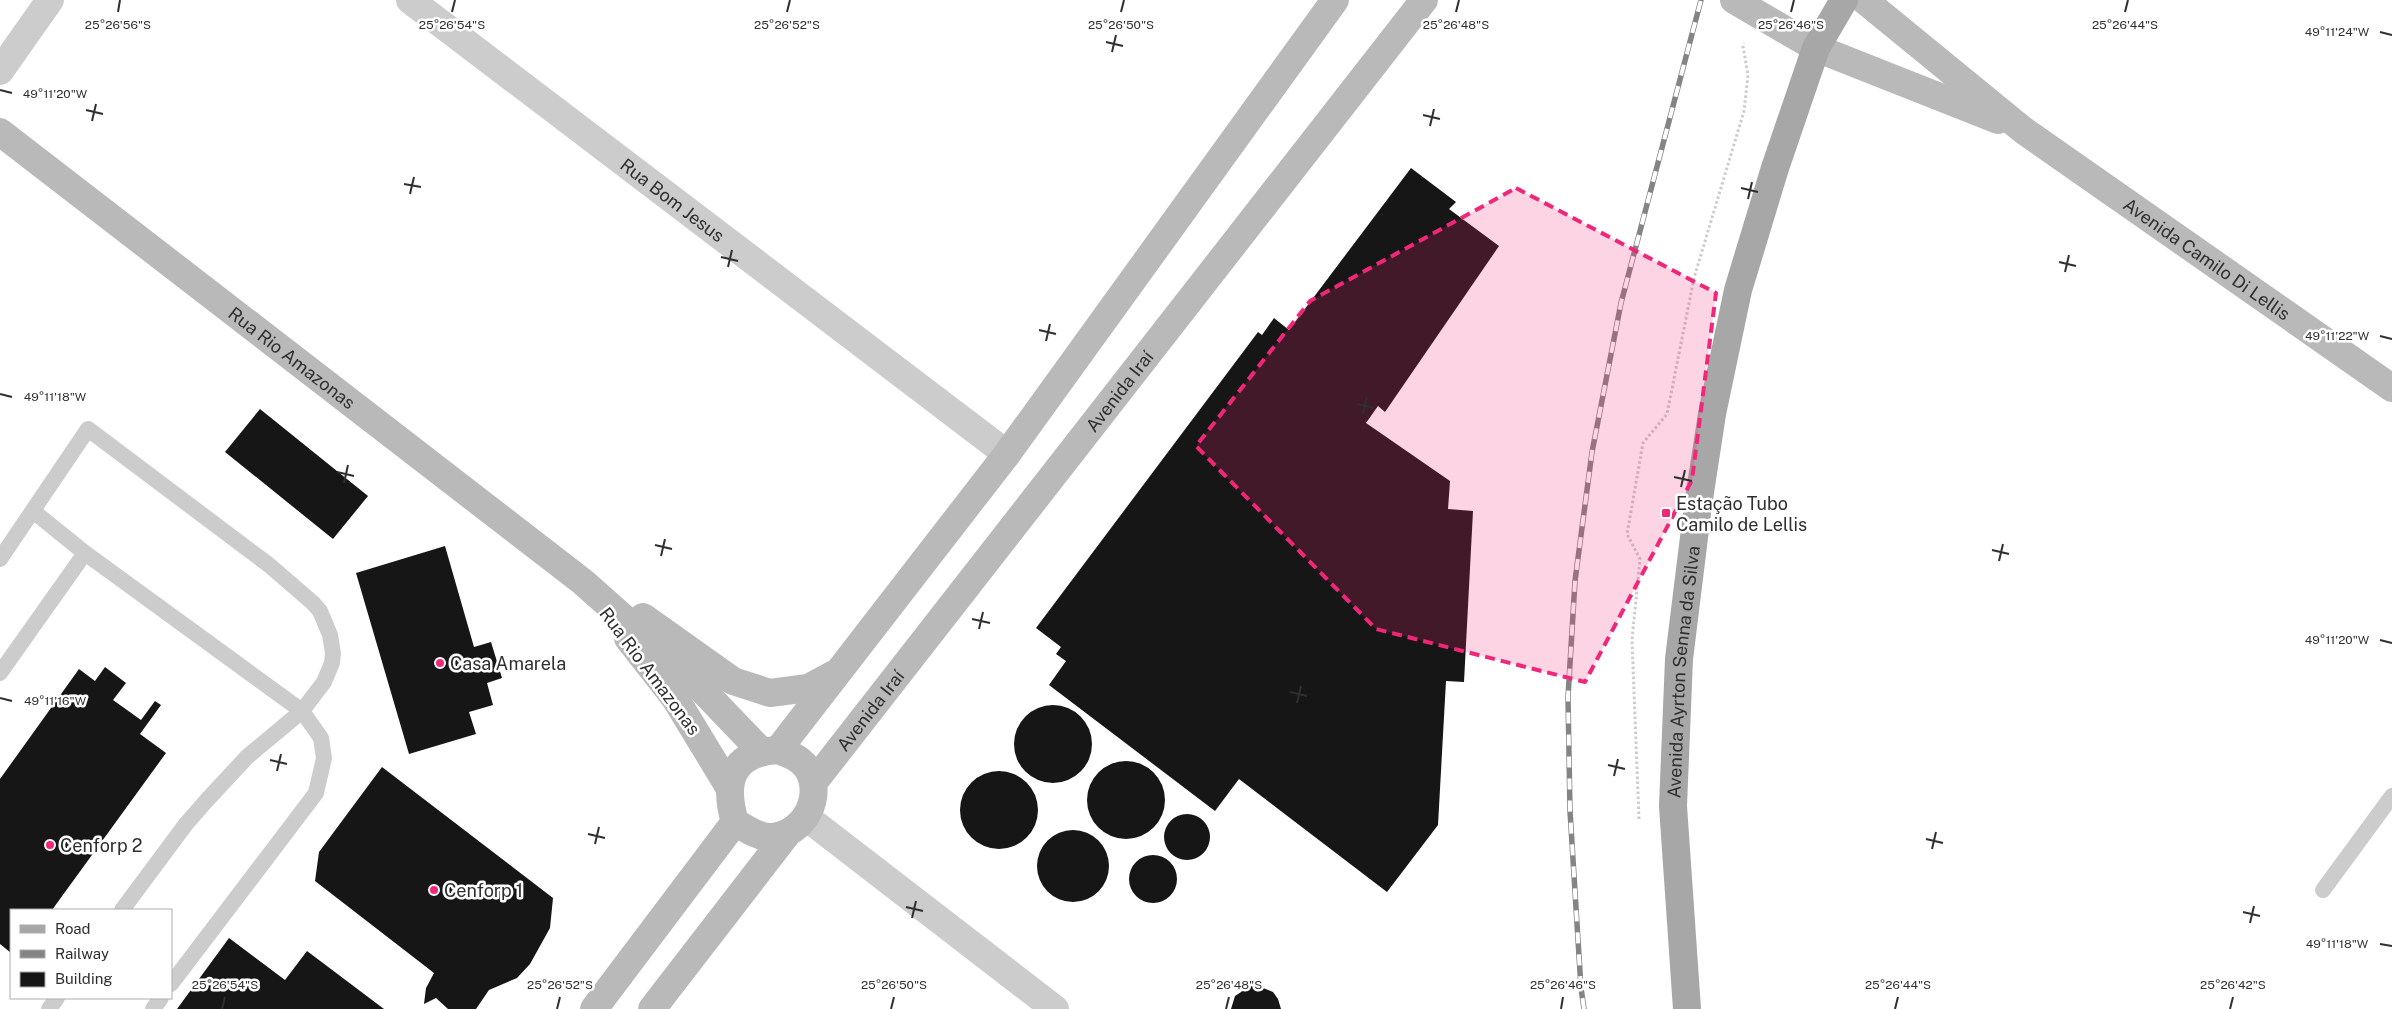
<svg xmlns="http://www.w3.org/2000/svg" width="2392" height="1009" font-family="'Public Sans',sans-serif">
	<style>
		.building { fill: #161616 }
		.lines { fill: none; stroke-linecap: round; stroke-linejoin: round }
		.path { stroke: #ccc; stroke-width: 3; stroke-dasharray: 2.5 2.5; stroke-linecap: butt }
		.service { stroke: #ccc; stroke-width: 16 }
		.minor { stroke: #ccc; stroke-width: 28 }
		.secondary { stroke: #b9b9b9; stroke-width: 28 }
		.primary { stroke: #a7a7a7; stroke-width: 28 }
		.rail-casing { stroke: #848484; stroke-width: 5.5 }
		.rail { stroke: #fff; stroke-width: 4; stroke-dasharray: 11; stroke-linecap: butt }
		.marked { fill: #f02779; fill-opacity: 0.2; stroke: #f02779; stroke-width: 4; stroke-dasharray: 10 6; stroke-linejoin: round }
		.ticks { fill: none; stroke: #2f2f2f; stroke-width: 2 }
		.poi-dot { fill: #f02779; stroke: #fff; stroke-width: 2 }
		.labels { text-anchor: middle; dominant-baseline: central; stroke-width: 5; stroke-linejoin: round; paint-order: stroke }
		.street-label { font-size: 18px; fill: #2f2f2f; stroke: #fff }
		.poi-label { font-size: 18px; fill: #2f2f2f; stroke: #fff; text-anchor: start }
		.ticks-label { font-size: 12px; text-anchor: middle; fill: #2f2f2f; stroke: #fff; stroke-width: 5; stroke-linejoin: round; paint-order: stroke }
	</style>
	<rect width="100%" height="100%" fill="#fff"/>
	<path class="building" d="M1411,168L1456,202L1449,209L1499,246L1385,412L1378,406L1366,423L1450,481L1448,509L1473,511L1464,682L1446,681L1438,825L1387,892L1239,779L1215,811L1049,685L1066,661L1056,654L1061,647L1036,628L1258,332L1262,335L1274,318L1289,330Z
		M260,409L368,496L333,539L225,452Z
		M445,546L474,647L491,642L502,678L487,683L493,705L469,712L476,734L409,754L356,573Z
		M105,667L126,683L113,700L141,720L155,701L161,705L140,734L166,753L52,910H11V953L0,944V779L79,669L95,681Z
		M1014 744a39 39 0 1 1 78 0a39 39 0 1 1-78 0Z
		M1087 800a39 39 0 1 1 78 0a39 39 0 1 1-78 0Z
		M382,767L553,898L550,928L530,964L517,978L489,990L476,1009H448L436,998L424,1004L426,988L434,973L315,881L319,852Z
		M960 810a39 39 0 1 1 78 0a39 39 0 1 1-78 0Z
		M1164 837a23 23 0 1 1 46 0a23 23 0 1 1-46 0Z
		M1037 866a36 36 0 1 1 72 0a36 36 0 1 1-72 0Z
		M1129 879a24 24 0 1 1 48 0a24 24 0 1 1-48 0Z
		M229,938L285,980L307,951L384,1009H177Z
		M1250,986H1258L1273,992L1278,999L1281,1009H1231L1235,996Z"/>
	<g class="lines">
		<path class="path" d="M1639,819L1632,640L1640,559L1627,534L1643,443L1667,414L1694,278L1744,111L1748,75L1743,46L1744,43"/>
		<path class="service" d="M33,511L85,553L302,711L321,738L324,758L316,793L171,984
			M0,559L88,429L269,565L313,603L320,611L330,635L333,653L332,663L324,682L302,711L247,757L207,800L186,824L122,910
			M0,673L85,553
			M2323,890L2392,796
			M49,1009L57,998
			M153,1009L161,998"/>
		<g class="minor">
			<path id="s1" d="M410,0L1007,454"/>
			<path d="M0,71L50,0"/>
			<path d="M806,817L1055,1009"/>
		</g>
		<g class="secondary">
			<path d="M1734,0L1816,48L1998,120"/>
			<path id="s2" d="M1864,0L2023,130L2392,388"/>
			<path id="s3" d="M0,132L583,582L691,678L761,751"/>
			<path d="M643,617L733,681L770,693L808,688L834,674"/>
			<path d="M628,638L675,698L729,787"/>
			<path d="M778,750L1007,454L1335,0"/>
			<path d="M778,750C789,754 800,758 807,768C825,796 804,835 771,837C759,838 745,828 735,822C723,782 731,753 778,750Z"/>
			<path id="s4" d="M814,782L1424,0"/>
			<path d="M594,1009L735,822"/>
			<path d="M652,1009L787,834"/>
		</g>
		<path class="primary" id="s5" d="M1687,1009L1673,806L1679,659L1698,505L1712,414L1738,290L1775,168L1816,48L1844,0"/>
		<defs>
			<path id="rail" d="M1584,1009L1581,988L1570,811L1568,697L1575,581L1592,452L1621,303L1701,0"/>
		</defs>
		<use href="#rail" class="rail-casing"/>
		<use href="#rail" class="rail"/>
	</g>
	<path class="marked" d="M1516,188L1716,293L1692,480L1585,682L1376,629L1196,446L1310,301Z"/>
	<path class="ticks" d="M118,12L120,0M452,12L455,0M787,12L790,0M1121,12L1124,0M1456,12L1459,0M1791,12L1794,0M2125,12L2128,0M2380,32L2392,35M1106,42L1123,46M1112,52L1116,35M0,90L12,93M86,110L103,114M1423,115L1440,119M92,121L96,104M1430,126L1434,109M404,184L421,187M1741,188L1758,192M410,194L414,177M1748,199L1752,182M721,257L738,261M2059,262L2076,266M728,267L732,250M2065,272L2069,255M1039,330L1056,334M2380,336L2392,339M1046,341L1050,324M0,394L12,397M1357,404L1374,408M1363,414L1367,397M337,472L354,476M1674,477L1692,481M344,483L348,465M1681,487L1685,470M655,545L672,549M1992,550L2009,554M661,556L665,539M1999,561L2003,544M972,619L990,623M979,629L983,612M2380,640L2392,643M1290,692L1307,696M0,698L12,701M1297,703L1301,686M270,760L287,764M1608,765L1625,769M277,771L281,754M1614,776L1618,759M588,834L605,838M1926,839L1943,843M595,844L599,827M1932,849L1936,832M906,907L923,911M2243,912L2260,916M912,918L916,901M2250,923L2254,906M2380,944L2392,946M222,1009L225,997M557,1009L560,997M891,1009L894,997M1226,1009L1229,997M1561,1009L1563,997M1895,1009L1898,997M2230,1009L2233,997"/>
	<g class="poi-dot">
		<rect x="1661" y="508" width="10" height="10" rx="2.5"/>
		<circle cx="440" cy="663" r="5"/>
		<circle cx="50" cy="845" r="5"/>
		<circle cx="434" cy="890" r="5"/>
	</g>
	<g class="labels">
		<g class="street-label">
			<text stroke="none"><textPath href="#s1" startOffset="330">Rua Bom Jesus</textPath></text>
			<text stroke="none"><textPath href="#s2" startOffset="430">Avenida Camilo Di Lellis</textPath></text>
			<text stroke="none"><textPath href="#s3" startOffset="369">Rua Rio Amazonas</textPath></text>
			<text stroke="none"><textPath href="#s4" startOffset="496">Avenida Iraí</textPath></text>
			<text transform="translate(650 671) rotate(53)">Rua Rio Amazonas</text>
			<text stroke="none"><textPath href="#s5" startOffset="338">Avenida Ayrton Senna da Silva</textPath></text>
			<text stroke="none"><textPath href="#s4" startOffset="91">Avenida Iraí</textPath></text>
		</g>
		<g class="poi-label">
			<text x="1676" y="503">Estação Tubo<tspan x="1676" dy="21">Camilo de Lellis</tspan></text>
			<text x="450" y="663">Casa Amarela</text>
			<text x="60" y="845">Cenforp 2</text>
			<text x="444" y="890">Cenforp 1</text>
		</g>
	</g>
	<g class="ticks-label">
		<text x="118" y="29">25°26'56"S</text>
		<text x="452" y="29">25°26'54"S</text>
		<text x="787" y="29">25°26'52"S</text>
		<text x="1121" y="29">25°26'50"S</text>
		<text x="1456" y="29">25°26'48"S</text>
		<text x="1791" y="29">25°26'46"S</text>
		<text x="2125" y="29">25°26'44"S</text>
		<text x="2337" y="36">49°11'24"W</text>
		<text x="55" y="98">49°11'20"W</text>
		<text x="2337" y="340">49°11'22"W</text>
		<text x="55" y="401">49°11'18"W</text>
		<text x="2337" y="644">49°11'20"W</text>
		<text x="55" y="705">49°11'16"W</text>
		<text x="2337" y="948">49°11'18"W</text>
		<text x="225" y="989">25°26'54"S</text>
		<text x="560" y="989">25°26'52"S</text>
		<text x="894" y="989">25°26'50"S</text>
		<text x="1229" y="989">25°26'48"S</text>
		<text x="1563" y="989">25°26'46"S</text>
		<text x="1898" y="989">25°26'44"S</text>
		<text x="2233" y="989">25°26'42"S</text>
	</g>
	<rect x="10" y="909" width="162" height="90" fill="#ffffff" stroke="#acacac"/>
	<rect x="20" y="925" width="25" height="8" fill="#a7a7a7" stroke="#acacac"/>
	<text x="55" y="934" font-size="15" fill="#2f2f2f">Road</text>
	<rect x="20" y="950" width="25" height="8" fill="#848484" stroke="#acacac"/>
	<text x="55" y="959" font-size="15" fill="#2f2f2f">Railway</text>
	<rect x="20" y="972" width="25" height="15" fill="#161616" stroke="#acacac"/>
	<text x="55" y="984" font-size="15" fill="#2f2f2f">Building</text>
</svg>
